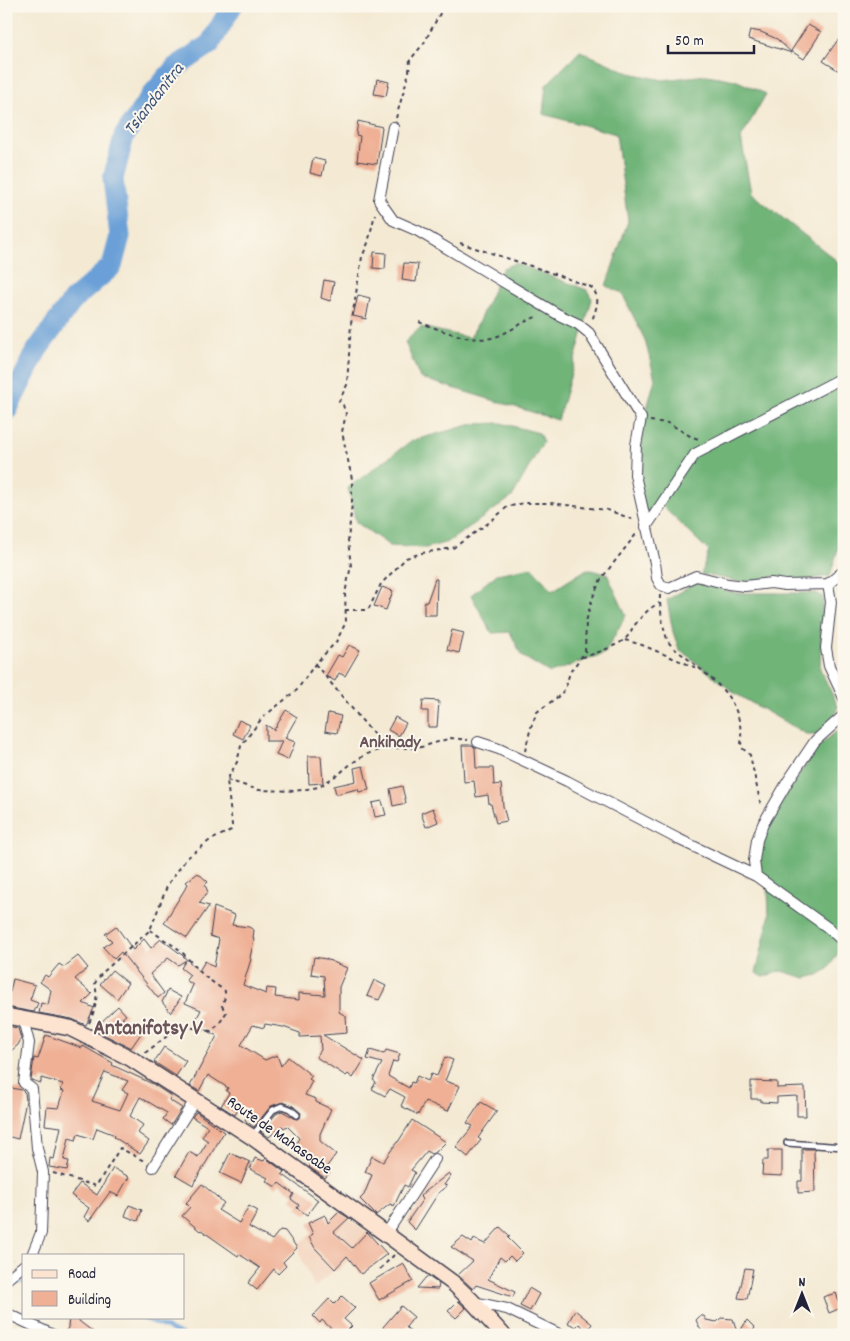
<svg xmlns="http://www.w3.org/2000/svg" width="850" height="1341" font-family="Dekko,sans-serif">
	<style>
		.built { fill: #f3d4be }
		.forest { fill: #70b478; stroke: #496b5a }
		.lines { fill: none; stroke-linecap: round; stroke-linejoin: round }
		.stream { stroke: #6aa0d7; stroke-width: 4 }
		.river { stroke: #6aa0d7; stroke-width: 21 }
		.building { fill: #efb095; fill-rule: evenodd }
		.lane-casing { stroke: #424052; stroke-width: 8 }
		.street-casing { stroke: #424052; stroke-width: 12 }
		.secondary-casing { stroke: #424052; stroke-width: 18 }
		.path { stroke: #424052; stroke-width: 2; stroke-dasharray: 4 4; stroke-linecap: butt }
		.lane { stroke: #fff; stroke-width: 5 }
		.street { stroke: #fff; stroke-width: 10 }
		.secondary { stroke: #fde4d1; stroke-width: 15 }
		.labels { text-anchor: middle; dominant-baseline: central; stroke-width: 4; stroke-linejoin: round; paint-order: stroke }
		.street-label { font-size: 16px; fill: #22223b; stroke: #fbf7ec }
		.water-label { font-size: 18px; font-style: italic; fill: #3f5479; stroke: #fbf7ec }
		.neighbourhood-label { font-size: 18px; font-weight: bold; fill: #6a545a; stroke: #fbf7ec }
		.district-label { font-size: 21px; font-weight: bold; fill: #6a545a; stroke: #fbf7ec }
	</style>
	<rect width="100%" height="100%" fill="#fbf7ec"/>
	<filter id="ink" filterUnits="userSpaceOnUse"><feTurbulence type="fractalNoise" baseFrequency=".02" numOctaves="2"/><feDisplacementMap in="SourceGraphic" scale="10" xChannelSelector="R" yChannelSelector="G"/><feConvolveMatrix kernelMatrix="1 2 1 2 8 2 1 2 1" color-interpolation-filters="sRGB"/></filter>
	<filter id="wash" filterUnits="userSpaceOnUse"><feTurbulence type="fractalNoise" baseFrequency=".0096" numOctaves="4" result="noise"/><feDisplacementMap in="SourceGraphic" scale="20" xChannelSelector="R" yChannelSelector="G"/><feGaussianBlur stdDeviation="1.12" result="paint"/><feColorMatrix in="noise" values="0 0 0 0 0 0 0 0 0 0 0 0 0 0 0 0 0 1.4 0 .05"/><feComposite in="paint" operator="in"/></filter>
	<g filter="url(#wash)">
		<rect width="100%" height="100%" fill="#f4ead4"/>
		<path class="built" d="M62,1028L192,1101L186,1109L174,1100L171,1094L147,1079L88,1047L60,1038Z
			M340,1211L373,1237L338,1271H333L315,1287L302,1260L298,1244L332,1219Z"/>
		<path class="forest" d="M580,51L630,73L663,80L707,75L735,80L766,94L741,138L751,193L837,261L844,279V529L830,576L797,581L774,576L749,582H741L701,574L709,551L661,505L646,522L637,463L641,430L655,379L645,340L622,293L606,286L628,221L616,134L543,114L546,85Z
			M515,263L587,290L592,299L558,420L420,378L405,342L421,327L470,338L479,321L503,268Z
			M501,423L539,433L543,442L512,497L448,542L426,548L390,546L356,522L348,488L411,441L473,424Z
			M532,567L552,591L587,569L607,574L626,615L605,653L550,673L522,656L510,632L492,633L471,595L497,574Z
			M697,582L736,593H817L823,597L820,669L838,706L837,713L817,734H806L736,694L679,649L673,632L667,600Z
			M844,725V944L828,969L818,975L806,978L781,971L764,977L756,973L769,918L768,890L756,862L761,836L792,785L819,746Z"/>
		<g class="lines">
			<path class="stream" d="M6,1273L10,1278L24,1283
				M139,1317L183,1335"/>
			<path class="river" d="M6,412L37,350L73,300L112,266L120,236L113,179L124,136L150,97L176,67L210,44L232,6"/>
		</g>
		<g id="blocks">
			<path class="building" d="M808,25L821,32L804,59L791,51Z
				M750,30L761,32L777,39L792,53L748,39Z
				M838,40L844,44V74L823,61Z
				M377,79L389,82L386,96L374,94Z
				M358,121L382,127L377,164L357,161L360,136L356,135Z
				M313,158L325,161L322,176L310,173Z
				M374,252L386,253L385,269L373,268Z
				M404,263L418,264L416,282L402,280Z
				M324,280L334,282L330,301L321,298Z
				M358,295L370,298L366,319L353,316Z
				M435,579H437L436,615H424V602H427Z
				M382,587L393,591L386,610L374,606Z
				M452,630L464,633L459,653L447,650Z
				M349,645L360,650L345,676L339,673L335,681L326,676L338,655L342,657Z
				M423,700L439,701L437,727H428V711H422Z
				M286,710L297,717L285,738L295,742L288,760L276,755L282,741H266V725L274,730Z
				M328,713L341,716L337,733L325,731Z
				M395,717L406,723L399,736L388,730Z
				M239,720L250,725L243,739L233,734Z
				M462,745H472L475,748L476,768H493L494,785L501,784L503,806L507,821L496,823L491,804H489L488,795L476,797L474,781L464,782Z
				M308,756H321L323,783L309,784Z
				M363,766L369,790L359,792L358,789L336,794L334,786L356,781L354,768Z
				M402,786L406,803L393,806L390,789Z
				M382,801L386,815L375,817L372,803Z
				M433,808L438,822L426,827L421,813Z
				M198,873L208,882L205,885L208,892L199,903L209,906L187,938L164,923L188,884L186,882Z
				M214,907L235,915L232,925L249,927L254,930L253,938L254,939L250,958L251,959L243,985L266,994L267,988L276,989L275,997L299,1000V993L325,995L324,976L311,974L314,957L326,959L347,968L339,987V1012L346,1016L347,1033L323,1035L364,1060L353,1078L348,1074L346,1076L316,1057L321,1050L320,1036L300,1037V1033L283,1027L265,1024L264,1028L253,1025L241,1045L265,1060L277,1055L281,1066L288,1057L312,1076L309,1079L312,1081L305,1095L316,1099V1102L331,1109L320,1134V1141L336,1154L325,1169L330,1172L325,1178L309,1167L313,1162L304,1153L293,1149L299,1138L287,1126L284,1128L282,1126L269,1137L261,1132L276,1114L282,1111L296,1119L300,1118L301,1113L293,1106L283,1102L271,1106L254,1127L245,1120L250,1111L240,1106L235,1115L221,1106L229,1093L226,1091L228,1088L208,1075L199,1091L190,1086L217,1036L194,1023L201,1010L185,1003L193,985L186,980L190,975L181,968L186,960L178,965L168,958L150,974L164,993L158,998L121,952L114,959L103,947L112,941L105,934L116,926L133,950L144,939L151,948L161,939L182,955L199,971L205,961L214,967L219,939L210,936Z
				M78,956L88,968L75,979L92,994L83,1003L94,1008L86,1025L72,1019L39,1013L41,1003L48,1005L51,990L40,982L45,975L48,977L59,964L64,967Z
				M112,970L128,983L117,999L100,984Z
				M13,979L35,985L30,1000L38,1003L34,1012L6,1007V991L10,992Z
				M374,980L386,986L379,1000L367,996Z
				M168,990L181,997L171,1013L162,1002Z
				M118,1006L126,1015L122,1018L142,1032L131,1048L105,1035L96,1027Z
				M6,1026L18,1028L21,1039L18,1045L6,1055Z
				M46,1035L82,1048L83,1046L113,1063L112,1065L153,1084L171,1096L169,1100L182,1108L171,1125L163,1119L167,1113L140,1097L130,1116L143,1125L138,1133L149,1141L140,1154L114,1137L115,1135L97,1128L93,1139L78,1134L76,1140L69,1138L64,1160L69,1161L67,1170L49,1167L50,1158L54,1159L61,1127L45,1125L47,1107L59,1108L64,1091L61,1090L63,1084L41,1078V1083L31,1080L34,1058L38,1059ZM105,1072L128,1081L122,1090L128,1093L120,1110L92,1101Z
				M164,1047L186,1061L176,1076L154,1062Z
				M370,1050L384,1054L386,1050L400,1054L397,1062L393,1061L388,1076L409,1088L411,1082L414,1083L417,1076L428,1081L431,1074L437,1076L445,1057L453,1060L445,1081L460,1086L448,1111L425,1101L418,1115L401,1106L405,1097L390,1089L385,1096L372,1089L376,1082L373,1080L382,1063L367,1059Z
				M751,1081L777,1082V1088L805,1087L806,1116H797V1096L777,1097V1103L761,1102V1099H751Z
				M6,1087L22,1090L25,1093L26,1101L18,1139L6,1136Z
				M481,1102L497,1111L478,1138L481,1140L468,1157L456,1147L473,1126L467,1123Z
				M196,1112L224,1132L193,1185L176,1175L189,1152L198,1157L208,1141L202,1137L208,1127L192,1117Z
				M412,1120L446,1142L436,1152L431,1154L427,1151L411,1170L415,1172L408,1187L404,1185L394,1206L390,1204L376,1215L360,1199L364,1195L372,1175L365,1172L372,1156L383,1162L397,1142H398Z
				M802,1149H814L815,1192L798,1193V1181H802Z
				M768,1150H782V1176L762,1175L763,1160H768Z
				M230,1153L250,1162L241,1183L220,1173Z
				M255,1158L264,1161L266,1158L284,1172L282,1174L318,1200L307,1215L297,1208L299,1205L291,1199L294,1194L279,1183L276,1187L266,1181L268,1178L250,1169Z
				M113,1168L129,1177L118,1196L110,1192L89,1221L84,1217L89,1208L71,1195L80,1183L97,1195Z
				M449,1173L451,1175L444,1185L447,1186L439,1192L415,1230L407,1222L423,1199L420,1196Z
				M202,1184L224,1203L218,1210L239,1223L249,1206L258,1211L249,1227L272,1240L280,1230L285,1231L297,1248L283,1262L286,1266L278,1274L274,1269L257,1290L248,1283L260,1268L239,1254L238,1256L201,1230L200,1231L182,1216L190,1207L186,1203Z
				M129,1205L142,1210L138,1221L125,1216Z
				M339,1212L349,1218L334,1232L352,1248L367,1232L387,1254L361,1274L347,1256L335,1269L315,1248L309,1237L313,1234L308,1223L325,1215L328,1223Z
				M500,1227L510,1236L508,1238L523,1253L515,1261L510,1256L505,1261L500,1257L488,1279L515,1292L513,1297L476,1285L473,1289L458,1275L473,1261L451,1247L463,1237L472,1243L474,1239L485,1244Z
				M403,1263L413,1281L379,1300L369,1283Z
				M745,1268L753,1269L747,1299L738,1298Z
				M426,1277H429L439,1284L438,1289L417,1288Z
				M529,1288L539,1294L530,1311L520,1306Z
				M836,1293L841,1308L829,1313L823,1297Z
				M342,1296L355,1308L344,1319L352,1326L343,1335H338L322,1320L320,1323L313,1316L329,1299L334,1304Z
				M458,1301L466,1308L456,1318L448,1311Z
				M401,1306L414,1317L406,1327L413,1335H387L383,1327Z
				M575,1310L592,1324L587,1331L579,1324L576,1327L568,1323Z
				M700,1316H704L706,1320L717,1322L721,1318L733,1319L738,1335H703L696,1320Z
				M69,1317H79V1321L97,1335H62L68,1328Z
				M747,1320L755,1328L750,1335H738Z"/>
		</g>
	</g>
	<g filter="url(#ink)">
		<use href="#blocks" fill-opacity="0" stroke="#424052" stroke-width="1"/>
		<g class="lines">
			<defs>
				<path id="lane" d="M253,1135L273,1110L282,1106L290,1109L297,1115
					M787,1143L844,1147"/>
				<path id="street" d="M393,127L379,200L393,220L418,231L559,315L578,324L589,333L641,418L636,445L635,475L655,563L657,578L661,585L669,588L696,576L728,584L745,586L771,583L785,585L828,584L844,571
					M646,527L695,454L844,377
					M828,584L831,602L826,648L829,666L844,698
					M478,742L499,749L567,781L678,839L756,876L827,927L844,942
					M756,876L754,861L757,840L763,824L788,781L815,741L844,715
					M23,1019L29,1043L24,1083L32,1089L37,1148L43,1172L41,1233L32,1255
					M153,1167L195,1100
					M386,1234L435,1159
					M6,1280L24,1265
					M473,1302L507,1309L561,1335
					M6,1313L53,1335"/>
				<path id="secondary" d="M6,1016L70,1028L130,1058L252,1137L386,1234L453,1283L472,1301L503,1335"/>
			</defs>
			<use href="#lane" class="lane-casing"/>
			<use href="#street" class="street-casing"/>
			<use href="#secondary" class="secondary-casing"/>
			<path class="path" d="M396,118L409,72L410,60L424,43L444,6
				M460,243L540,269L591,287C602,299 596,307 592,321
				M419,322C440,330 476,345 498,336C513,330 523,321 539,316
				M650,421L668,423L692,437L699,439
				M660,595C659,604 664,638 670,644C675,650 682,654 688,659C719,684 744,702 741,747L750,755L761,806
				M345,610H368L381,584L406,558L422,553L453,548L490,522L507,507L524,503H550L607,510L635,520
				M625,640L642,645L699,669
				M582,657C590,656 619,645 625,639C629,636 631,630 634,626C641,617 649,608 659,603
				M315,664L385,748H418L451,738L468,740
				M525,751L531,727L537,712L559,696L565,689L570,672L585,652L586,622L592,599L601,579L637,533
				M227,780L259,790L295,791L319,787L340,773L352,763L367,754L385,748
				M89,1023C96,1008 98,998 95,983L102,973L150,930L168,884L187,858L209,841L231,830L232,825L227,780L237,762L241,746L262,718L297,690L315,664L336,642L346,622L345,593L351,566L348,540L352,504V479L342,432L346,414L343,405L339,401L347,385L351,324L362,257L368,243L375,214
				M145,1053L179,1027L182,1026L211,1031L219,1024L226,1013L222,1006L225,997V991L204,976L180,950L150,930
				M53,1173L96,1186L120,1148L144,1161
				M6,1256L13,1260
				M380,1269L394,1255"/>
			<use href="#lane" class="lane"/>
			<use href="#street" class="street"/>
			<use href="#secondary" class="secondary"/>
		</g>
	</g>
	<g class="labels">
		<g class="street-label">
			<text transform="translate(279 1136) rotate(35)">Route de Mahasoabe</text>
		</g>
		<g class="water-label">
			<text transform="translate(155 100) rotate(-52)">Tsiandanitra</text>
		</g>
		<g class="neighbourhood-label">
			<text x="390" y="743">Ankihady</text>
		</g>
		<g class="district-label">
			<text x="148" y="1030">Antanifotsy V</text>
		</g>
	</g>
	<rect width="850" height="1341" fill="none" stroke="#fbf7ec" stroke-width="25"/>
	<rect x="22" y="1254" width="162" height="65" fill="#fbf7ec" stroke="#a4a2a5"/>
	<rect x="32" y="1270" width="25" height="8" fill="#fde4d1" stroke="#a4a2a5"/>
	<text x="68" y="1278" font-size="15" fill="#22223b">Road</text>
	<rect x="32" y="1291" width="25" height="15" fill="#efb095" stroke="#a4a2a5"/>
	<text x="68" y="1304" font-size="15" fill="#22223b">Building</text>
	<g transform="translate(802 1294)" stroke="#fbf7ec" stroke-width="4" paint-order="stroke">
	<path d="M0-4L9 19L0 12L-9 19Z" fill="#22223b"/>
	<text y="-8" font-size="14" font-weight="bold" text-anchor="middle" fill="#22223b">N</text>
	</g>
	<path d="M668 45v8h86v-8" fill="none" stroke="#22223b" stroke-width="2.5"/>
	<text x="675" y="45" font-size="15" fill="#22223b" stroke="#fbf7ec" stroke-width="4" paint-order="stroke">50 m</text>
</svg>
